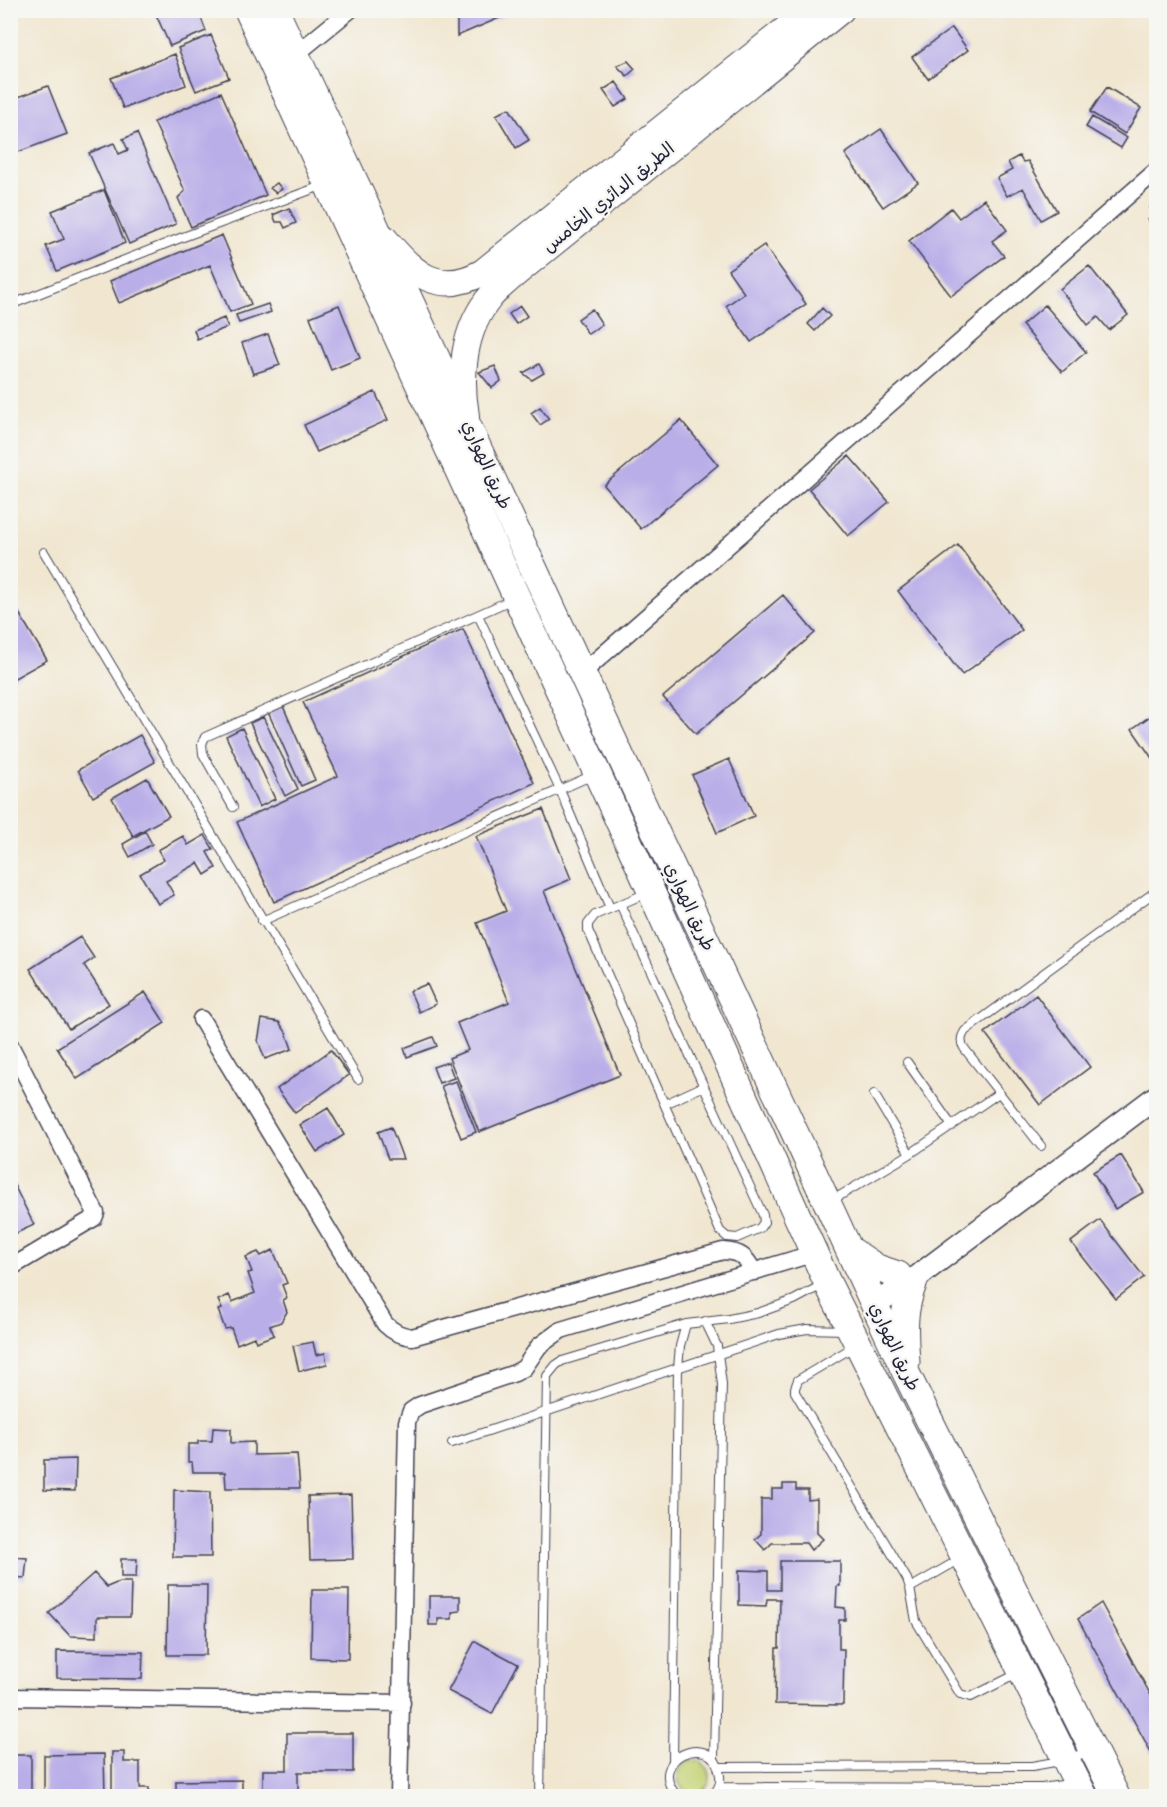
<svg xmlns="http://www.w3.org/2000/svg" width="1167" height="1807" font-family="Mynerve,'Playpen Sans Arabic',sans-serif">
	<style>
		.green { fill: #c4d375; stroke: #737a58; stroke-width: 1.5 }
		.building { fill: #b9aee8 }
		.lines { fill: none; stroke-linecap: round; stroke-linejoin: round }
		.service-casing { stroke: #414052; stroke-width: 10 }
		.minor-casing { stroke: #414052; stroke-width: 19 }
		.secondary-casing { stroke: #414052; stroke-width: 25 }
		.primary-casing { stroke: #414052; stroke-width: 28 }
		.trunk-casing { stroke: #414052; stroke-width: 29 }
		.service { stroke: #fff; stroke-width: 8 }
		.minor { stroke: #fff; stroke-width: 16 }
		.secondary { stroke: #fff; stroke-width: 22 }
		.primary { stroke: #fff; stroke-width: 26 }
		.trunk { stroke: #fff; stroke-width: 27 }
		.labels { text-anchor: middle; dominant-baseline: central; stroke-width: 5; stroke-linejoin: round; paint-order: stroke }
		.street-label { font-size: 18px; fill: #22223b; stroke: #f6f6f2 }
	</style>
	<rect width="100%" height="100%" fill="#f6f6f2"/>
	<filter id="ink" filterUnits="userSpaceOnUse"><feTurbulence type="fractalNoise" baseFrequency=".0167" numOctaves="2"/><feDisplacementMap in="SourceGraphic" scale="12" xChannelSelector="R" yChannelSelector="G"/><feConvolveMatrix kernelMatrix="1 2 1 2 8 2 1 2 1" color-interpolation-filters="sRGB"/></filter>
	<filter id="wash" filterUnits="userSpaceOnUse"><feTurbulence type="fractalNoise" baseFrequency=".008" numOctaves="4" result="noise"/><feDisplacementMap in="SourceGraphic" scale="24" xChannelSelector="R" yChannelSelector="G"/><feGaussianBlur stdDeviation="1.35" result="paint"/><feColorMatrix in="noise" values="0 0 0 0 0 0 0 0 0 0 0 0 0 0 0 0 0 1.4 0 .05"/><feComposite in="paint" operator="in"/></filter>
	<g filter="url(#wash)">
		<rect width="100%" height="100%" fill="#f1e7d1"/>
		<path class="green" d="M678 1777a16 16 0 1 1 32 0a16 16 0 1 1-32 0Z"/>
		<g id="blocks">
			<path class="building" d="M154,10H198L206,31L170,46Z
				M457,10H510L511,13L457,36Z
				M952,28L968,50L928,79L912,57Z
				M211,35L229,78L196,91L178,48Z
				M175,54L186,85L123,108L111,78Z
				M628,61L635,69L627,76L617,66Z
				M616,82L628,99L615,107L603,90Z
				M48,86L67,134L10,155V100Z
				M1107,87L1141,108L1125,134L1090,112Z
				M221,92L266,195L191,227L178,198L185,191L154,122Z
				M509,108L529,140L516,148L496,115Z
				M1092,117L1127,138L1121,148L1086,127Z
				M881,129L918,183L883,207L845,154Z
				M137,133L176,224L129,244L89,153L114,143L119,154L128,150L123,139Z
				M1019,156L1023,162L1028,161L1057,211L1041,220L1023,188L1007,196L997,178L1012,170L1008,162Z
				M277,183L282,189L276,193L270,188Z
				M104,190L125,243L57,271L46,246L64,239L52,211Z
				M984,199L1007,230L992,241L1004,256L951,296L909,241L951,208L959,218Z
				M1156,203V229L1148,220L1155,214L1150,208Z
				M289,208L296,223L285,228L282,222H276L273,215Z
				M222,235L251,304L230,312L210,265L119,303L110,281Z
				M764,245L806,304L751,342L726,306L744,293L728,270Z
				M1089,266L1128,315L1109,330L1098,317L1088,325L1060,289Z
				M268,304L271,312L239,323L236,315Z
				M339,305L360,358L331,370L310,317Z
				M1045,305L1086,352L1062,372L1022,325Z
				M520,306L527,316L516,324L509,314Z
				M822,308L830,316L815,331L808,324Z
				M592,309L602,324L588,334L578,319Z
				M224,318L228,327L197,339L194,330Z
				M268,334L280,365L253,374L242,343Z
				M539,364L544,373L532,380L523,373Z
				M495,366L501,381L492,388L479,372Z
				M375,392L388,420L317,452L304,425Z
				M540,407L549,419L540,425L531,413Z
				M681,420L718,465L641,529L604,485Z
				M849,456L889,502L848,536L809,489Z
				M958,545L1022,630L962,675L898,591Z
				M783,595L815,633L696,734L663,697Z
				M10,598L47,660L13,679L10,675Z
				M463,629L534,783L274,902L237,822L338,776L303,702Z
				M283,706L315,780L301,786L268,712Z
				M1156,712V764L1132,729Z
				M263,717L298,789L285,796L250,723Z
				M242,728L275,799L259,807L226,736Z
				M140,735L155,762L93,797L78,770Z
				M729,759L754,816L717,833L692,775Z
				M147,778L169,816L133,836L112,798Z
				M543,809L571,879L544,891L620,1075L479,1132L449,1058L468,1050L457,1023L509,1002L477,923L506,911L476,836Z
				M145,831L152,844L130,857L123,844Z
				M205,835L213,849L207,852L216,868L205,875L198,863L166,881L174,895L158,904L140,874L164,860L158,850L183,836L188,845Z
				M80,937L94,958L84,965L109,1004L69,1029L30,969Z
				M427,984L436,1004L419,1012L410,991Z
				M145,992L165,1023L77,1079L57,1048Z
				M1036,995L1090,1067L1040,1105L985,1033Z
				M262,1019L279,1022L286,1032L292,1049L265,1059L258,1041Z
				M433,1037L437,1046L407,1057L404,1048Z
				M331,1050L349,1075L295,1113L277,1089Z
				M448,1062L454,1078L439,1083L433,1067Z
				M456,1081L476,1132L461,1138L441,1086Z
				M328,1108L344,1135L317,1152L300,1125Z
				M391,1127L403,1159H388L378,1132Z
				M1121,1155L1144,1192L1115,1209L1093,1172Z
				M10,1177L34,1225L10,1236Z
				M1100,1220L1144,1277L1116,1299L1071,1242Z
				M273,1250L287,1283L282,1285L287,1298L283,1300L287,1312L281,1322L270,1326L274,1335L256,1342L254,1337L237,1344L231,1328L225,1329L218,1310L222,1309L218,1300L229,1295L232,1302L255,1293L248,1273L252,1272L246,1257L258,1252L261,1256Z
				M313,1342L316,1355L325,1353L327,1364L299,1371L293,1346Z
				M213,1428L231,1429V1443L254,1442V1455L297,1454L300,1488H226L225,1472H193L192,1462H188V1444H198V1441H212Z
				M76,1459L75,1491L44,1490V1460Z
				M783,1484H796V1490H808V1500L817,1499V1533L823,1539L811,1550L806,1543H772L765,1550L755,1539L761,1534V1499H772V1489H783Z
				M174,1490L210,1492L211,1557H173Z
				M351,1495L353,1559L310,1560L308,1496Z
				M13,1557L27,1558L25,1578L12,1577Z
				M121,1559H137L136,1577H121Z
				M780,1561H840V1586H837L836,1607L845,1608V1620H839V1649H844L843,1705L775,1704L776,1648H779L780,1599H767L766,1606L739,1605V1570L768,1571V1590H780Z
				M94,1573L107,1587L119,1582H131L130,1617H97V1637L70,1636L49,1613Z
				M168,1585H207L206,1655H167Z
				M312,1590H349L348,1659L311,1658Z
				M429,1596H460V1611L452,1612V1619H438V1625H429Z
				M1101,1603L1156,1705V1761L1078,1619Z
				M475,1641L518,1664L492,1714L448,1691Z
				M57,1651L143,1652L142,1679L57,1678Z
				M287,1733H353V1772H298V1793H263V1770H287Z
				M112,1752H124V1762H140V1788H149V1796H112Z
				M104,1754L105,1796H44V1755Z
				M10,1755H31V1791H10Z
				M242,1780V1796H176V1781Z"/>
		</g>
	</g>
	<g filter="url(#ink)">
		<use href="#blocks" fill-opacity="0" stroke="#414052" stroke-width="1.5"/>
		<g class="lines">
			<defs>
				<path id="service" d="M10,305L183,237L324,185
					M44,552L358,1079
					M478,615L560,790L610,908
					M233,807L203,754L202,744L205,737L513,599
					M620,904L763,1215L764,1222L760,1228L737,1238L727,1237L720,1231L588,930V924L595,915L647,893
					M262,921L593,775
					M907,1062L952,1126
					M874,1094L910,1154
					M665,1104L704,1086
					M1041,1146L964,1048C960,1042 961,1037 965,1031L1156,891
					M831,1201L910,1154L999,1093
					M705,1321L717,1346L722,1384L714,1759
					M855,1346L798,1380L795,1388V1392L907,1579L910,1588L916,1621L960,1694L971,1697L1017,1674
					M452,1443L779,1334L807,1329L844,1330
					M910,1588L962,1558
					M673,1762L678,1368L680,1346L686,1324
					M719,1767L1032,1766L1066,1760L1090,1751
					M719,1787L1042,1788L1075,1783
					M540,1796L547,1376L556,1365L562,1361L686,1324L729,1319L758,1313L794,1300L824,1284
					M677,1796C644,1759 711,1730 719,1771C722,1781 719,1790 711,1796"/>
				<path id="minor" d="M295,55L350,10
					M581,674L1156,171
					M201,1019L385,1324C393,1332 400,1335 412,1337L723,1251C741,1252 746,1257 754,1272
					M10,1045L96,1213L94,1218L10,1268
					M10,1697L402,1703
					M399,1796L407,1422L411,1411L420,1405L515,1373L524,1368L539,1346L561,1330L815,1253"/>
				<path id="secondary" d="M873,1303L904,1288L926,1270L1156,1097"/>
				<path id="primary" d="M384,238C413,274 438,297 483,272L810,10
					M466,416C459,375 463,329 491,296C502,284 514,275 526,265L841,10"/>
				<path id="trunk" d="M248,10L651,891L827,1282L1084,1796
					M275,10L907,1375L1116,1796
					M850,1250L877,1268L898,1275
					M906,1362C904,1330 902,1311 914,1281"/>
			</defs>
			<use href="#service" class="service-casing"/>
			<use href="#minor" class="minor-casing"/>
			<use href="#secondary" class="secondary-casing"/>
			<use href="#primary" class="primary-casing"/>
			<use href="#trunk" class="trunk-casing"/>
			<use href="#service" class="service"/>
			<use href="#minor" class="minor"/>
			<use href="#secondary" class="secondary"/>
			<use href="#primary" class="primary"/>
			<use href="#trunk" class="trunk"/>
		</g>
	</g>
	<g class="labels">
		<g class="street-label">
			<text transform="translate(609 198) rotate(-39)">الطريق الدائري الخامس</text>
			<text transform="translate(486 465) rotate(66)">طريق الهواري</text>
			<text transform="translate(689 907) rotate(65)">طريق الهواري</text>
			<text transform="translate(894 1347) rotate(65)">طريق الهواري</text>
		</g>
	</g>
	<rect width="1167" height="1807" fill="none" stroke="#f6f6f2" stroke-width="36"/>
</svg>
